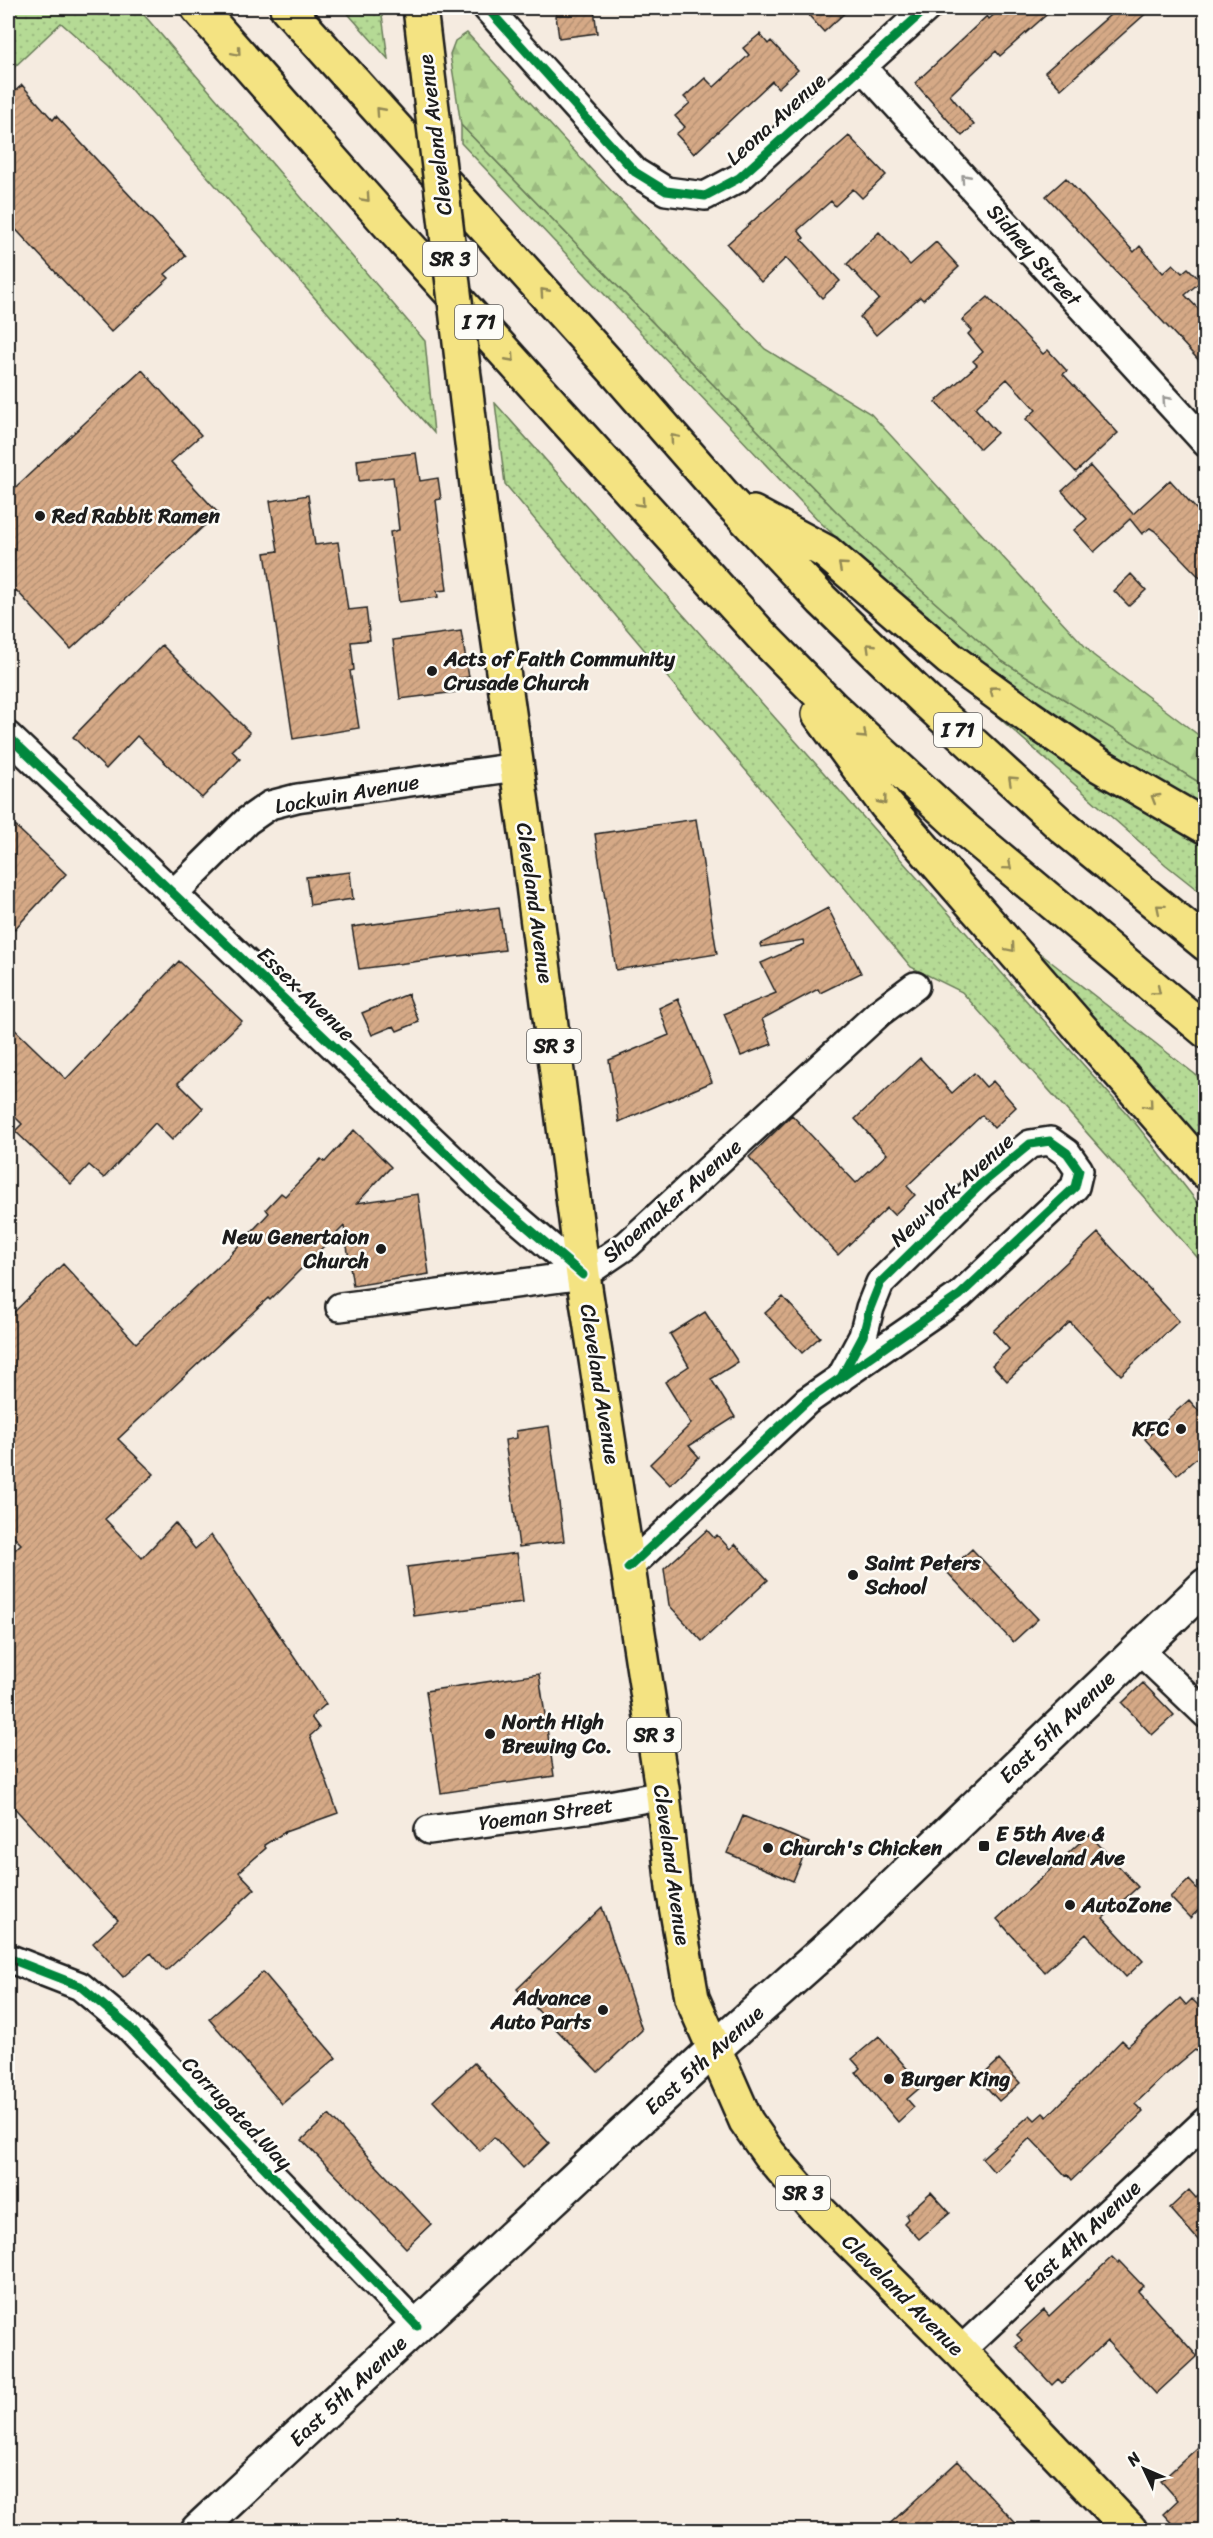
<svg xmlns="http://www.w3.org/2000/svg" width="1213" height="2538" font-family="Sriracha,sans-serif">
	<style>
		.grass { fill: url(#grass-dots); stroke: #687b58; stroke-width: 1.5 }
		.forest { fill: url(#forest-firs); stroke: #687b58; stroke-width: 1.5 }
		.building { fill: url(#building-hatch); stroke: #1c1c1c; stroke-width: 1.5 }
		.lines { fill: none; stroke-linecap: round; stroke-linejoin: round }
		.street-casing { stroke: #1c1c1c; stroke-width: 32 }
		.secondary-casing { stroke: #1c1c1c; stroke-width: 38 }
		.primary-casing { stroke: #1c1c1c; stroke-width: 38 }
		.highway-casing { stroke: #1c1c1c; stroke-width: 38 }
		.street { stroke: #fdfcf7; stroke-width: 27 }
		.secondary { stroke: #fdfcf7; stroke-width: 33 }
		.primary { stroke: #f4e382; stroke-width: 33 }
		.highway { stroke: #f4e382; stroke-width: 33 }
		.primary-bridge-casing { stroke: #1c1c1c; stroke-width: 38; stroke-linecap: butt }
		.primary-bridge { stroke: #f4e382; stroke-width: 33 }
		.cycleway-casing { stroke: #fdfcf7; stroke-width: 13 }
		.cycleway { stroke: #00873e; stroke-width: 9 }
		.oneway { stroke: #938954 }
		.oneway2 { stroke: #989794 }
		.poi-dot { fill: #1c1c1c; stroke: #fdfcf7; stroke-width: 2 }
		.labels { text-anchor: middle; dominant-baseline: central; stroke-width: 5; stroke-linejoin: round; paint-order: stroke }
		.shield { fill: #fdfcf7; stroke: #605f5e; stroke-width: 1.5 }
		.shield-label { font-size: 20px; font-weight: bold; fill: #1c1c1c }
		.street-label { font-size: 21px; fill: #1c1c1c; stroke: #fdfcf7 }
		.poi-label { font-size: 21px; font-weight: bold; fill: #1c1c1c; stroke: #fdfcf7; text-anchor: start }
	</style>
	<defs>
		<pattern id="grass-dots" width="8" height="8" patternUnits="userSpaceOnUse" patternTransform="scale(1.5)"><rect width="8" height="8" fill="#b5da95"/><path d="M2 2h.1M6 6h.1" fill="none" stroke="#9bba80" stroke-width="1.8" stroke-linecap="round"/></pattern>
		<pattern id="forest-firs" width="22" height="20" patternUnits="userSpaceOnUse" patternTransform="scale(1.5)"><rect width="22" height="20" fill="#b5da95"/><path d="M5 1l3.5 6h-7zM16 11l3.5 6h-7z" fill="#9bba80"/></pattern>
		<pattern id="building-hatch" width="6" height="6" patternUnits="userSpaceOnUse" patternTransform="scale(1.5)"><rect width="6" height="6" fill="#d5a986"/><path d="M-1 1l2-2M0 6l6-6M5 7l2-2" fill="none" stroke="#b69173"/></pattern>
	</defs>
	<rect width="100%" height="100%" fill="#f5ebe0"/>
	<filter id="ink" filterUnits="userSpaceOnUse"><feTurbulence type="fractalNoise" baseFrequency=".0167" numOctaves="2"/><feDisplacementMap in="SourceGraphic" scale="12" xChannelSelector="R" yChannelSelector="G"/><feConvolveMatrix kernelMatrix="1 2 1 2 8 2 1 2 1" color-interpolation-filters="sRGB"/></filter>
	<g filter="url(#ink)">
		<path class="grass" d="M8,8H138L425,341L434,433L110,66L61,23L8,73Z
			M343,8H381L388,59Z
			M461,125L837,512L897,569L1002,661L1205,786V807L1053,716L1003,682L907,605L821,523L461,143Z
			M495,403L1136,1124L1205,1212V1266L962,992L911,967L505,484Z
			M982,703L1205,842V896L1166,865Z
			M1037,951L1205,1082V1152L1033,957Z"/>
		<path class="forest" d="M467,33L598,177L765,349L871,414L1093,655L1205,740V786L1002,661L897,569L837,512L461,125L450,54L455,41Z"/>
		<path class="building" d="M555,8H594L597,33L559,38Z
			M802,8H850L824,32Z
			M1002,8H1054L1000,56L996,51L950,95L974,125L962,136L915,83L987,16L989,19Z
			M1118,8H1152L1061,89L1045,72Z
			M760,34L768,44L771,41L798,70L778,88L772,81L694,154L676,134L685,127L675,116L690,103L684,97L705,78L714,87L749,55L743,48Z
			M22,85L53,120L56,116L186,256L165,274L169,278L111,332L8,221V97Z
			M849,136L886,175L862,198L853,189L835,206L831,201L798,230L804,238L802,240L840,281L822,298L786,258L761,282L727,244Z
			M1066,178L1134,252L1140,246L1163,273L1173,264L1182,273L1188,268L1201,281L1185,295L1206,317V368L1046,196Z
			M879,232L910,265L936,242L959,267L923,300L920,297L876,335L860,317L879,299L847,264Z
			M988,297L1043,354L1048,350L1067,371L1063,374L1118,433L1076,472L1026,419L1036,410L1007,379L975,408L997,433L980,449L935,402L977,365L973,361L983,352L968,334L972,330L962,320Z
			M142,370L201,435L171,462L218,513L71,649L16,590L8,597V494Z
			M416,453L420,481L438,478L441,499L436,500L447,590L437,591L438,597L399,602L390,532L399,530L393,477L359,481L357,460Z
			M1090,466L1133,514L1170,480L1206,520V584L1155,531L1150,528L1142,534L1130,519L1094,552L1074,530L1087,519L1062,491Z
			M308,495L315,545L338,542L348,610L366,608L370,640L351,642L354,670L350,671L359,728L293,739L265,553L278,551L270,501Z
			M1131,574L1146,590L1129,606L1114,591Z
			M461,631L469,677L454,679L456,692L400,699L393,640Z
			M162,645L250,733L232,751L240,759L202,798L137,736L106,769L73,737Z
			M8,819L66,874L8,936Z
			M696,819L717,954L616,970L595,834Z
			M350,872L353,899L310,905L306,877Z
			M499,907L505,950L359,969L352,927Z
			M828,908L861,973L820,993L818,989L762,1019L772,1044L741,1056L724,1014L776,993L761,963L804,944L803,940L761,947L760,944Z
			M179,961L242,1021L178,1083L203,1108L172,1140L155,1123L104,1178L89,1165L71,1184L15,1131L22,1124L8,1110V1023L66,1079Z
			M408,994L419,1022L397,1031L394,1026L372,1035L362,1013Z
			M678,999L712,1082L619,1122L609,1060L669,1035L659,1008Z
			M920,1058L952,1093L974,1073L986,1087L993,1081L1016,1107L994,1128L982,1115L907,1186L915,1195L894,1215L887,1208L838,1255L749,1157L792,1115L856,1183L887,1154L855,1119Z
			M354,1130L391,1167L357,1203L418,1194L429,1274L353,1286L344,1226L270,1300L268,1298L118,1439L154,1474L105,1519L142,1558L175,1523L195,1549L211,1535L326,1704L311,1717L319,1728L310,1736L338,1813L285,1832L264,1845L266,1848L239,1872L255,1889L166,1971L151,1953L123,1977L93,1943L118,1920L8,1801V1556L21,1544L8,1531V1318L63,1264L136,1343L228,1257L269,1213L266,1209L281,1193L285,1196L321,1159L325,1162Z
			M1098,1233L1179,1321L1121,1375L1070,1322L1007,1381L992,1365L1009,1349L993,1331Z
			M783,1297L820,1337L802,1353L765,1313Z
			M705,1312L738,1362L711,1379L735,1417L689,1446L699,1457L670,1485L650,1464L691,1424L665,1382L689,1366L670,1334Z
			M1189,1400L1206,1419V1450L1177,1475L1145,1439Z
			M549,1426L564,1541L519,1547L505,1440L517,1438L516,1431Z
			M707,1530L714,1538L717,1535L730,1549L735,1544L768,1580L702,1641L669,1605L664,1569Z
			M972,1549L1038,1619L1013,1642L947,1572Z
			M517,1553L523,1602L414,1616L407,1567Z
			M539,1674L554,1776L441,1793L426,1691Z
			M1143,1683L1174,1715L1152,1735L1122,1703Z
			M743,1816L809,1843L793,1881L727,1853Z
			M1089,1834L1138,1887L1103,1918L1143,1961L1126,1977L1086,1934L1045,1972L997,1919Z
			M1189,1880L1206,1898V1903L1190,1918L1170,1897Z
			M602,1907L642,2030L598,2072L517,1989Z
			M263,1972L336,2058L282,2104L209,2019Z
			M1180,1998L1186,2005L1192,1999L1206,2013V2061L1195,2050L1164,2076L1135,2104L1143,2112L1072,2180L1068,2175L1066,2176L1030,2138L994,2172L982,2158L1030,2115L1035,2120L1043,2113L1047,2117L1122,2040L1128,2046Z
			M879,2036L922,2086L907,2099L914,2107L898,2122L856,2072L860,2068L852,2059Z
			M999,2060L1020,2083L999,2101L979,2079Z
			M474,2063L549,2143L523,2168L494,2137L480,2151L433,2101Z
			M329,2115L431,2224L406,2248L302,2140Z
			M1206,2189V2249L1170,2208L1189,2190L1196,2198Z
			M931,2192L950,2213L919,2239L904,2223L908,2219L906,2215Z
			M1112,2257L1118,2263L1119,2261L1143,2286L1138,2291L1197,2356L1156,2394L1107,2341L1062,2383L1058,2379L1052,2385L1016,2346L1022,2340L1017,2335L1044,2310L1049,2316Z
			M1206,2440V2530H1178L1163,2514L1178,2500L1161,2481Z
			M958,2461L1022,2530H883Z"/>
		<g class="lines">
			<defs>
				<path id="street" d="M487,8L635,172L666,191L705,196L739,178L927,8
					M862,67L1206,443
					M8,736L491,1196L583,1275
					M174,893L247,821L270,805L297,798L516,767
					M340,1307L583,1275L627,1245L879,1013L915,986
					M628,1568L807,1401L960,1295L1075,1187L1079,1170L1067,1153L1050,1141L1030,1144L980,1185L880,1283L870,1308L863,1336L840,1379
					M1138,1649L1206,1714
					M429,1830L593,1808L663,1795
					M8,1958L80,1986L128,2026L417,2326
					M960,2351L1206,2121"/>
				<path id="secondary" d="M198,2530L713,2050L840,1937L1206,1585"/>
				<path id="primary" d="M480,510L528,846L583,1275L663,1795L673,1888L692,1998L746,2121L769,2154L815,2207L960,2351L1130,2530"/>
				<path id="highway" d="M198,8L384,219L761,635L834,709L962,827L1206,1031
					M287,8L614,370L726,498L822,600L926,701L1063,827L1206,944
					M753,513L826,552L950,659L1029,717L1099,765L1206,827
					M819,714L886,805L1206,1172"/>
			</defs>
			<use href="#street" class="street-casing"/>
			<use href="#secondary" class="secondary-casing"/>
			<use href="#primary" class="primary-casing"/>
			<use href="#highway" class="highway-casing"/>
			<use href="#street" class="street"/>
			<use href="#secondary" class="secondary"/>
			<use href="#primary" class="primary"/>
			<use href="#highway" class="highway"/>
			<defs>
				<path id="primary-bridge" d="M420,8L480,510"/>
			</defs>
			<use href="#primary-bridge" class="primary-bridge-casing"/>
			<use href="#primary-bridge" class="primary-bridge"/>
			<defs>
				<path id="cycleway" d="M487,8L635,172L666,191L705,196L739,178L927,8
					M8,736L491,1196L583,1275
					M628,1568L807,1401L960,1295L1075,1187L1079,1170L1067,1153L1050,1141L1030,1144L980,1185L880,1283L870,1308L863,1336L840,1379
					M8,1958L80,1986L128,2026L417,2326"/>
			</defs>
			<use href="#cycleway" class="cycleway-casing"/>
			<use href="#cycleway" class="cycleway"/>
		</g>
		<defs><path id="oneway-chevron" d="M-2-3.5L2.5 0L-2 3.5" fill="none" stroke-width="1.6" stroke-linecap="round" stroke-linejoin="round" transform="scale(1.5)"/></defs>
		<g class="oneway">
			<use href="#oneway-chevron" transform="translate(237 52) rotate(49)"/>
			<use href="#oneway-chevron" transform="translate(380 111) rotate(-132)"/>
			<use href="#oneway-chevron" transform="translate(366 198) rotate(48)"/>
			<use href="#oneway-chevron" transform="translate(544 292) rotate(-132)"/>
			<use href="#oneway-chevron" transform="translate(511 358) rotate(48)"/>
			<use href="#oneway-chevron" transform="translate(674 438) rotate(-131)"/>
			<use href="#oneway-chevron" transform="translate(641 503) rotate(48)"/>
			<use href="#oneway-chevron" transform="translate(842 566) rotate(-139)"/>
			<use href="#oneway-chevron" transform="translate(870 647) rotate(-136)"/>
			<use href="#oneway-chevron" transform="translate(993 690) rotate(-144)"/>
			<use href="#oneway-chevron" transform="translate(863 735) rotate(43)"/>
			<use href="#oneway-chevron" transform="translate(1012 780) rotate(-137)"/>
			<use href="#oneway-chevron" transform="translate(1155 798) rotate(-149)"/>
			<use href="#oneway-chevron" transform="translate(883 801) rotate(53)"/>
			<use href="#oneway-chevron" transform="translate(1008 866) rotate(40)"/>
			<use href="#oneway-chevron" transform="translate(1160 908) rotate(-140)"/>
			<use href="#oneway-chevron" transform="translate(1011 948) rotate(49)"/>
			<use href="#oneway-chevron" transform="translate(1157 991) rotate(39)"/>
			<use href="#oneway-chevron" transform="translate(1149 1105) rotate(50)"/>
		</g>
		<g class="oneway2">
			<use href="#oneway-chevron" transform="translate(965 178) rotate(-132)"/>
			<use href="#oneway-chevron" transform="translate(1166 400) rotate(-132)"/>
		</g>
	</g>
	<g class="poi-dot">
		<circle cx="40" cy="516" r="6"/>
		<circle cx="432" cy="671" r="6"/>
		<circle cx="381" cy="1249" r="6"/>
		<circle cx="1181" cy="1429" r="6"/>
		<circle cx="853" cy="1575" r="6"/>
		<circle cx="490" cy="1734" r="6"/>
		<rect x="978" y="1840" width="12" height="12" rx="3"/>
		<circle cx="768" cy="1848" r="6"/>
		<circle cx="1070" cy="1905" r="6"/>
		<circle cx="603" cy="2010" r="6"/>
		<circle cx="889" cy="2079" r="6"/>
	</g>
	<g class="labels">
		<g class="shield">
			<rect x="423" y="242" width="54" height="34" rx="4.5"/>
			<rect x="455" y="305" width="48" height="34" rx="4.5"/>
			<rect x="934" y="713" width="48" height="34" rx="4.5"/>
			<rect x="527" y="1029" width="54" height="34" rx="4.5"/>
			<rect x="627" y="1718" width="54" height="34" rx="4.5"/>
			<rect x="776" y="2176" width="54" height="34" rx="4.5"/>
		</g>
		<g class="shield-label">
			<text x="450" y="259">SR 3</text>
			<text x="479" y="322">I 71</text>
			<text x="958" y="730">I 71</text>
			<text x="554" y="1046">SR 3</text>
			<text x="654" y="1735">SR 3</text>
			<text x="803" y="2193">SR 3</text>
		</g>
		<g class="street-label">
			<text transform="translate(776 119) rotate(-42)">Leona Avenue</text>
			<text transform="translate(435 135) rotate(-97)">Cleveland Avenue</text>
			<text transform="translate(1034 255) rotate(48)">Sidney Street</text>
			<text transform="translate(347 794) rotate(-10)">Lockwin Avenue</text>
			<text transform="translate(535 903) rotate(82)">Cleveland Avenue</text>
			<text transform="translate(306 994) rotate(44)">Essex Avenue</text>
			<text transform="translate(952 1190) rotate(-42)">New York Avenue</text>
			<text transform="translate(672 1201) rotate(-41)">Shoemaker Avenue</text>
			<text transform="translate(600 1384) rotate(81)">Cleveland Avenue</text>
			<text transform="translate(1057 1727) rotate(-44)">East 5th Avenue</text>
			<text transform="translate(546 1814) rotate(-8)">Yoeman Street</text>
			<text transform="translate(672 1865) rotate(82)">Cleveland Avenue</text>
			<text transform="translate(704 2060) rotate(-42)">East 5th Avenue</text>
			<text transform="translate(237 2113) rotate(46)">Corrugated Way</text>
			<text transform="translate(1082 2236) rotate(-43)">East 4th Avenue</text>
			<text transform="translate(903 2295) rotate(45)">Cleveland Avenue</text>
			<text transform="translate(348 2391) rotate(-43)">East 5th Avenue</text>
		</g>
		<g class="poi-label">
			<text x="52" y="516">Red Rabbit Ramen</text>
			<text x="444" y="659">Acts of Faith Community<tspan x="444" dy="24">Crusade Church</tspan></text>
			<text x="369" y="1237" text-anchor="end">New Genertaion<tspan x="369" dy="24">Church</tspan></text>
			<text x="1169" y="1429" text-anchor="end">KFC</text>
			<text x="865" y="1563">Saint Peters<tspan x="865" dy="24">School</tspan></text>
			<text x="502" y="1722">North High<tspan x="502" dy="24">Brewing Co.</tspan></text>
			<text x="996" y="1834">E 5th Ave &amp;<tspan x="996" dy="24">Cleveland Ave</tspan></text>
			<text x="780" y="1848">Church's Chicken</text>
			<text x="1082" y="1905">AutoZone</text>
			<text x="591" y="1998" text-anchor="end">Advance<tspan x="591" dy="24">Auto Parts</tspan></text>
			<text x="901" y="2079">Burger King</text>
		</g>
	</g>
	<rect width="1213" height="2538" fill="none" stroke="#fdfcf7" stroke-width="30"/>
	<rect x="15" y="15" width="1183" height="2508" fill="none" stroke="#1c1c1c" stroke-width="2" filter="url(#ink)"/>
	<g transform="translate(1144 2469) rotate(314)" stroke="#fdfcf7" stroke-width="4.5" paint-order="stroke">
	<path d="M0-4.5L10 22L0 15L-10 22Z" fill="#1c1c1c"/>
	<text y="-9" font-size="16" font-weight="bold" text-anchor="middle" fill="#1c1c1c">N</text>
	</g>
</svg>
